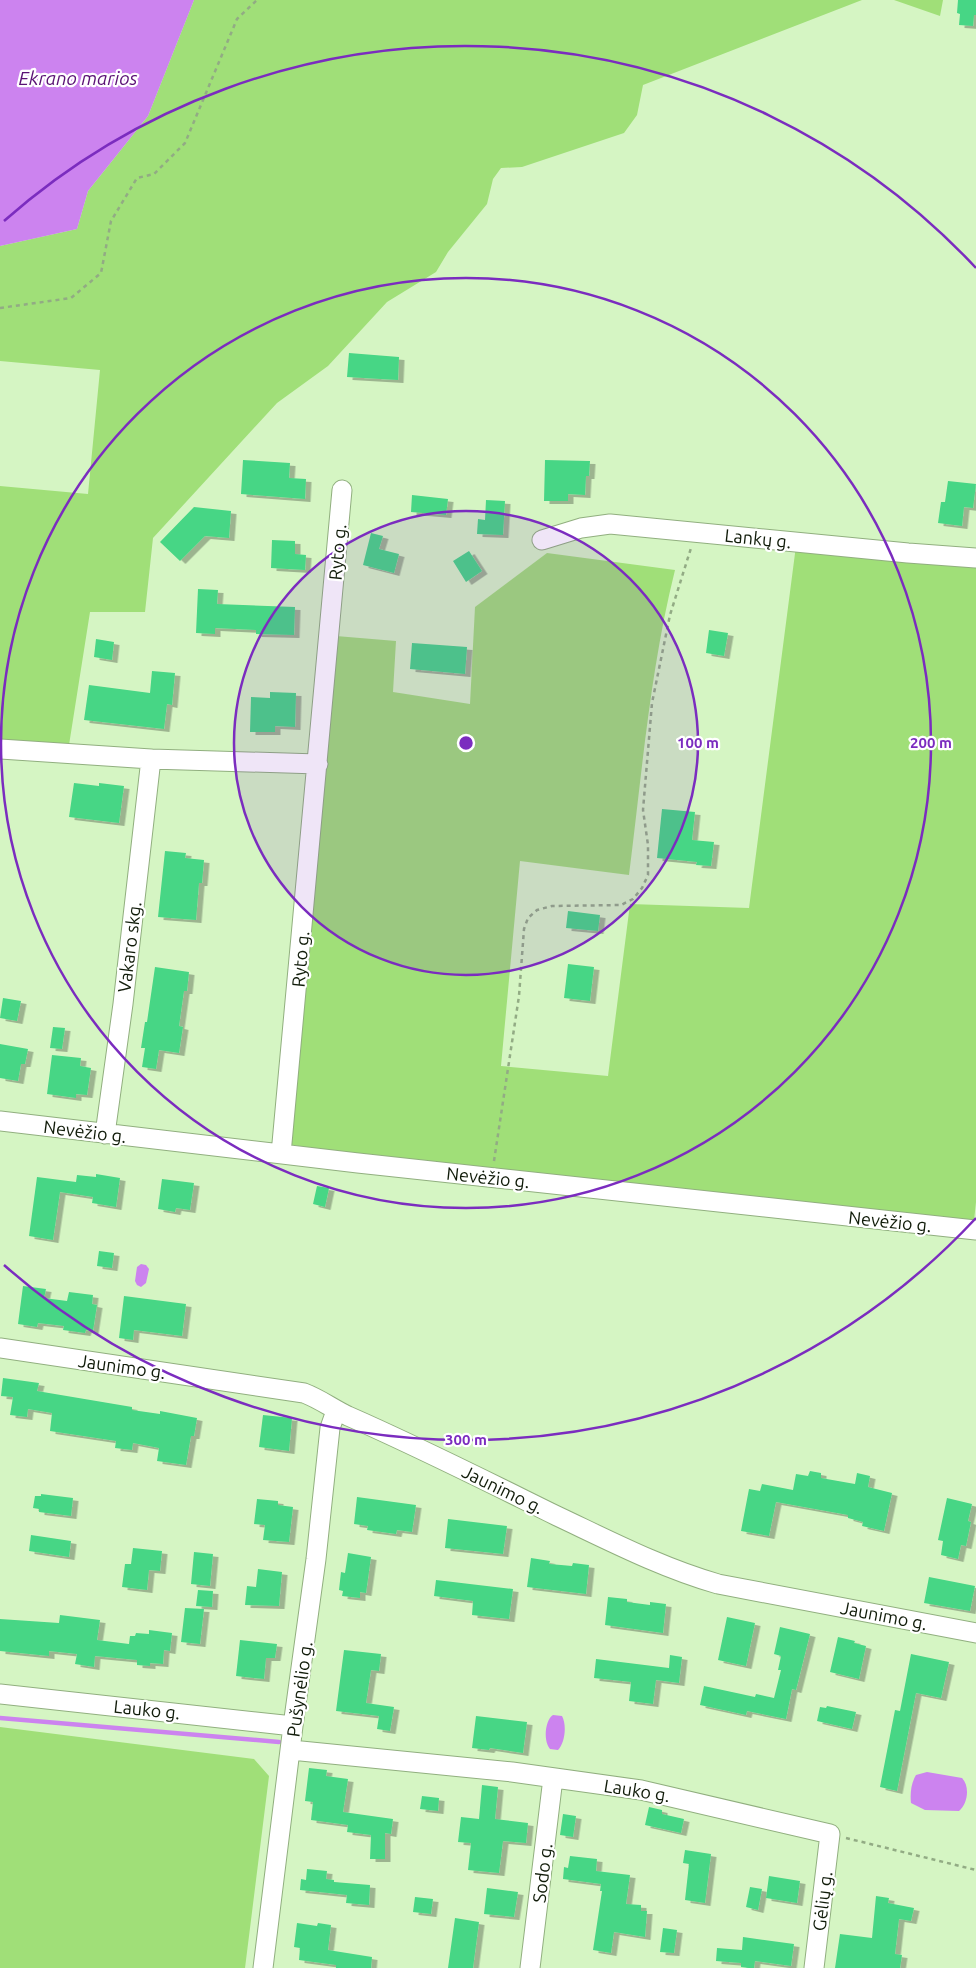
<svg xmlns="http://www.w3.org/2000/svg" width="976" height="1968" font-family="Ubuntu,sans-serif">
	<style>
		.green { fill: #a0df78 }
		.water { fill: #cc83ef }
		.lines { fill: none; stroke-linecap: round; stroke-linejoin: round }
		.stream { stroke: #cc83ef; stroke-width: 4.5 }
		.building { fill: #47d685; filter: url(#shadow) }
		.street-casing { stroke: #91af7f; stroke-width: 21 }
		.path { stroke: #92ab84; stroke-width: 2.5; stroke-dasharray: 4 4; stroke-linecap: butt }
		.street { stroke: #fff; stroke-width: 19 }
		.ring { fill: none; stroke: #7b2cbf; stroke-width: 2.5 }
		.labels { text-anchor: middle; dominant-baseline: central; stroke-width: 4.5; stroke-linejoin: round; paint-order: stroke }
		.street-label { font-size: 18px; fill: #101b09; stroke: #fff }
		.water-label { font-size: 19px; font-style: italic; fill: #5a1275; stroke: #fff }
		.centre { fill: #7b2cbf; stroke: #fff; stroke-width: 2.5 }
		.ring-label { font-size: 15px; text-anchor: middle; font-weight: bold; fill: #7b2cbf; stroke: #fff; stroke-width: 4.5; stroke-linejoin: round; paint-order: stroke }
	</style>
	<defs>
		<filter id="shadow"><feDropShadow dx="5.5" dy="3" stdDeviation="0" flood-color="#0004"/></filter>
	</defs>
	<rect width="100%" height="100%" fill="#d5f5c3"/>
	<path class="green" d="M194,0H862L643,85L637,115L624,133L522,167L501,168L493,179L487,204L448,252L436,272L387,302L328,366L277,403L153,538L145,612H90L69,745L0,741V486L88,494L100,370L0,361V246L77,229L88,191L148,116Z
		M894,0H943L940,16Z
		M797,538L976,565V1202L973,1230L356,1157L288,1144L336,636L396,641L393,692L470,704L475,607L547,553L675,570C650,670 642,773 629,875L520,861L501,1066L608,1076L630,904L749,908Z
		M0,1727L254,1759L269,1776L245,1968H0Z"/>
	<path class="water" d="M0,0H194L148,116L88,191L77,229L0,246Z
		M141,1264L146,1265L149,1269L146,1283L141,1287L137,1285L135,1281L137,1267Z
		M553,1715L562,1716C567,1725 565,1743 558,1750L550,1749C543,1741 545,1720 553,1715Z
		M927,1772L962,1778C970,1786 968,1804 959,1811L925,1810L911,1803C910,1794 911,1783 916,1775Z"/>
	<g class="lines">
		<path class="stream" d="M0,1718L279,1742"/>
	</g>
	<path class="building" d="M958,0H976V15H974L973,26L959,25L960,14L957,13Z
		M349,353L399,357L398,380L347,377Z
		M243,460L290,463L289,478L306,479L305,499L241,494Z
		M545,460L590,461L589,476H586L585,495L568,494V501H544Z
		M948,481L976,484L973,508L964,507L962,526L938,523L941,502H945Z
		M412,495L448,499L446,515L411,512Z
		M486,500L505,501L503,535L477,534L478,519L485,520Z
		M194,507L231,511L229,538L205,536L180,561L160,542Z
		M371,533L383,536L379,549L399,554L394,573L363,565Z
		M272,540L295,541V554L306,555L305,570L271,568Z
		M469,551L482,571L466,582L453,561Z
		M198,589L218,590L217,604L295,607L294,635L256,634V630L215,628V634L196,633Z
		M709,630L728,633L724,656L706,653Z
		M96,639L114,642L112,660L94,657Z
		M412,643L467,647L465,674L410,669Z
		M152,671L175,673L172,705L167,704L164,729L84,720L89,685L150,693Z
		M270,692L296,693L295,727L275,726V732H250L251,697L270,698Z
		M74,783L99,786V783L124,786L119,823L69,817Z
		M662,809L695,812L692,840L714,842L711,866L696,865L697,862L657,858Z
		M165,851L186,853L185,858L204,860L202,883H199L196,920L158,917Z
		M568,911L600,915L598,931L566,928Z
		M568,964L594,967L590,1001L564,998Z
		M155,967L189,972L187,991H184L179,1026L183,1027L179,1053L159,1050L156,1069L142,1067L145,1048H141L145,1022H147Z
		M3,998L21,1001L17,1021L0,1018Z
		M53,1027L65,1028L62,1049L50,1048Z
		M0,1044L28,1049L25,1064H21L18,1081L0,1078Z
		M52,1055L81,1058L80,1066L91,1068L87,1095L76,1094V1098L47,1094Z
		M96,1174L120,1178L116,1207L92,1203L93,1197L60,1192L53,1240L29,1236L37,1177L76,1182L77,1175L96,1177Z
		M162,1179L194,1183L190,1210L176,1208L175,1212L158,1209Z
		M317,1186L329,1188L325,1207L313,1204Z
		M99,1251L114,1253L112,1268L97,1266Z
		M23,1286L46,1289L44,1298L67,1301L69,1292L93,1295L92,1304L97,1305L93,1331L86,1330L85,1333L63,1330L64,1326L38,1323L37,1327L18,1324Z
		M124,1296L186,1304L182,1336L134,1330L133,1340L119,1338Z
		M3,1378L39,1383L37,1391L132,1407V1410L160,1414V1411L197,1418L194,1436H191L186,1465L157,1461L159,1448L133,1443L132,1450L115,1448L116,1441L50,1431L52,1413L28,1409L27,1417L10,1415L13,1397L1,1396Z
		M263,1415L292,1418L289,1451L259,1447Z
		M810,1471L821,1473V1478L855,1484L857,1473L870,1476L868,1487L892,1493L884,1531L862,1526L863,1522L848,1518V1515L776,1502L769,1536L741,1531L749,1489L760,1491L762,1484L793,1490L796,1474L808,1476Z
		M41,1494L73,1498L71,1516L39,1512V1509L33,1508L35,1496H41Z
		M357,1497L416,1505L412,1532L397,1530L396,1534L367,1530L368,1526L354,1524Z
		M947,1498L972,1504L968,1521L971,1522L966,1546L961,1545L958,1559L941,1555L943,1541L938,1540Z
		M257,1499L278,1501V1505L293,1507L289,1542L263,1540L265,1525L254,1524Z
		M448,1519L507,1526L503,1554L445,1548Z
		M31,1535L71,1541L69,1557L29,1551Z
		M133,1548L162,1551L160,1571L149,1570L147,1590L122,1587L125,1564H131Z
		M194,1552L213,1554L210,1586L191,1584Z
		M348,1553L371,1557L366,1593L360,1592V1598L342,1596L343,1591L339,1590L341,1572L345,1573Z
		M531,1558L550,1561L549,1564L561,1565L572,1566L573,1563L589,1565L586,1594L527,1587Z
		M258,1569L282,1572L279,1606L245,1605L247,1586L256,1587Z
		M929,1577L975,1586L970,1611L924,1603Z
		M436,1580L513,1589L509,1619L472,1615L473,1601L434,1596Z
		M198,1590L213,1591L212,1607L196,1606Z
		M608,1597L627,1599V1602L650,1605V1602L666,1604L663,1633L605,1625Z
		M185,1608L204,1609L200,1644L181,1642Z
		M60,1615L100,1620L97,1640L129,1644L130,1636H135L136,1633L149,1634V1630L172,1633L170,1651L164,1650L163,1664L150,1663V1666L137,1665V1660L95,1656L94,1667L75,1664L77,1654L49,1651V1656L0,1651V1619L59,1623Z
		M727,1617L755,1623L746,1666L718,1660Z
		M780,1627L810,1634L796,1690L792,1689L786,1719L747,1711L746,1715L700,1705L704,1686L755,1697L756,1694L774,1698L781,1670H778L781,1656L774,1654Z
		M838,1637L855,1641L854,1643L866,1646L859,1679L830,1672Z
		M240,1640L277,1644L275,1658H266L264,1679L236,1676Z
		M344,1650L381,1654L379,1671L371,1670L366,1703L394,1707L390,1731L377,1729L379,1716L336,1711Z
		M911,1654L949,1662L941,1698L916,1693L897,1791L880,1787L895,1710L900,1711Z
		M670,1655L682,1657L679,1683L656,1680L653,1704L629,1701L631,1682L594,1678L596,1659L669,1668Z
		M827,1706L856,1712L852,1729L817,1721L820,1707L826,1708Z
		M476,1716L527,1722L523,1753L490,1748L489,1750L472,1748Z
		M309,1768L327,1770L326,1776L348,1779L343,1812L393,1819L391,1834L385,1833V1859H370L371,1835L347,1832L348,1825L311,1820L313,1802L305,1801Z
		M482,1785L498,1787L495,1819L528,1823L526,1843L503,1841L499,1873L468,1870L471,1843L458,1842L461,1817L479,1819Z
		M422,1796L439,1798L438,1811L420,1809Z
		M649,1807L662,1810V1814L684,1819L681,1833L645,1825Z
		M563,1814L576,1816L573,1837L560,1835Z
		M685,1850L711,1854L705,1903L685,1900L689,1864L683,1863Z
		M570,1856L597,1859L596,1871L630,1875L626,1904L641,1905V1911H647L645,1937L614,1932L611,1953L593,1950L602,1891H600L601,1884L563,1879L564,1867L568,1868Z
		M307,1869L327,1871L326,1879L334,1880V1882L370,1885L369,1905L346,1903L347,1895L300,1890L301,1879L306,1880Z
		M769,1876L800,1881L797,1903L766,1898Z
		M750,1887L762,1889L758,1910L746,1907Z
		M487,1888L518,1892L514,1917L484,1914Z
		M876,1896L889,1898L888,1903L914,1908L911,1921L899,1919L895,1954L902,1955L900,1968H835L840,1934L872,1938Z
		M415,1897L433,1899L431,1914L413,1912Z
		M455,1918L479,1922L473,1968H448Z
		M297,1923L317,1926L318,1923L331,1925L328,1950L372,1957L371,1968H336V1965L299,1960L300,1948L294,1947Z
		M663,1928L677,1930L674,1953L660,1952Z
		M743,1937L794,1944L791,1966L755,1961L754,1968H749L741,1967V1963L716,1961L717,1948L742,1950Z"/>
	<g class="lines">
		<defs>
			<path id="street" d="M542,540L581,528L610,524L908,553L976,558
				M0,749L151,759L318,764
				M0,1121L358,1163L976,1230
				M105,1134L123,1004L151,759
				M281,1154L342,490
				M0,1348L304,1393C320,1399 333,1409 348,1416C419,1447 488,1482 557,1516C610,1541 662,1568 718,1584L976,1633
				M0,1694L293,1726
				M291,1750L512,1772L641,1790L830,1834L814,1968
				M263,1968L293,1726L316,1559L330,1428L336,1411
				M530,1968L553,1778"/>
		</defs>
		<use href="#street" class="street-casing"/>
		<path class="path" d="M0,308L71,298L101,273L111,221L137,178L154,174L185,143L237,19L257,0
			M494,1161L519,996L524,929L528,918L537,910L552,906L621,905L633,899L642,888L648,875V845L643,810L652,703L670,615L691,548
			M846,1838L976,1870"/>
		<use href="#street" class="street"/>
	</g>
	<circle cx="466" cy="743" r="232" fill="#7b2cbf" fill-opacity=".12"/>
	<g class="ring">
		<circle cx="466" cy="743" r="232"/>
		<circle cx="466" cy="743" r="465"/>
		<path d="M976 1218A697 697 0 0 1 4 1265M4 221A697 697 0 0 1 976 268"/>
	</g>
	<g class="labels">
		<g class="street-label">
			<text transform="translate(758 538) rotate(6)">Lankų g.</text>
			<text transform="translate(337 552) rotate(-85)">Ryto g.</text>
			<text transform="translate(129 947) rotate(-83)">Vakaro skg.</text>
			<text transform="translate(300 959) rotate(-85)">Ryto g.</text>
			<text transform="translate(85 1131) rotate(7)">Nevėžio g.</text>
			<text transform="translate(488 1177) rotate(6)">Nevėžio g.</text>
			<text transform="translate(890 1221) rotate(6)">Nevėžio g.</text>
			<text transform="translate(122 1366) rotate(8)">Jaunimo g.</text>
			<text transform="translate(503 1489) rotate(26)">Jaunimo g.</text>
			<text transform="translate(884 1615) rotate(11)">Jaunimo g.</text>
			<text transform="translate(299 1689) rotate(-82)">Pušynėlio g.</text>
			<text transform="translate(147 1709) rotate(6)">Lauko g.</text>
			<text transform="translate(637 1790) rotate(9)">Lauko g.</text>
			<text transform="translate(542 1873) rotate(-83)">Sodo g.</text>
			<text transform="translate(822 1901) rotate(-83)">Gėlių g.</text>
		</g>
		<g class="water-label">
			<text x="78" y="78">Ekrano marios</text>
		</g>
	</g>
	<circle cx="466" cy="743" r="8" class="centre"/>
	<g class="ring-label">
		<text x="698" y="748">100 m</text>
		<text x="931" y="748">200 m</text>
		<text x="466" y="1445">300 m</text>
	</g>
</svg>
